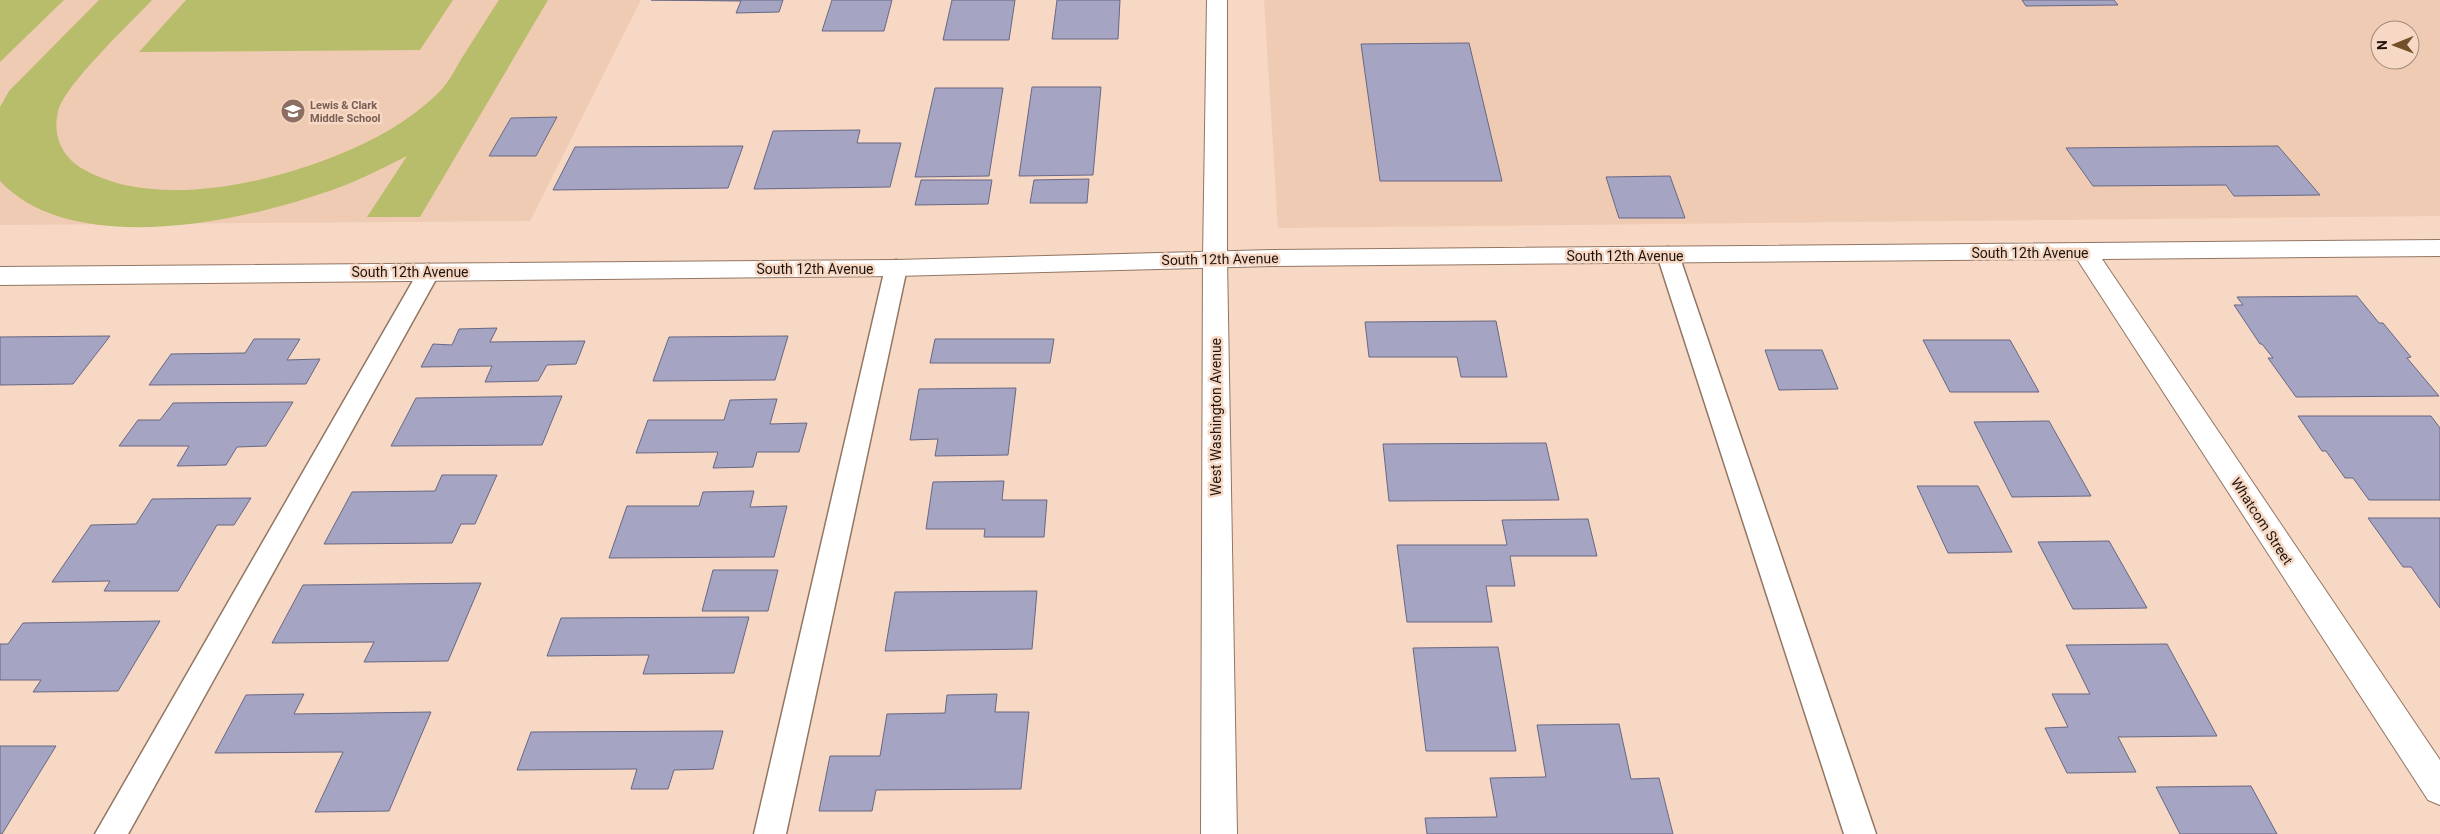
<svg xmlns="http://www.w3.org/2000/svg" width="2440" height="834" font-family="Roboto,sans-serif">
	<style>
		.built { fill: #f0cbb3; fill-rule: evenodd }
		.green { fill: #b7bd6a }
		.building { fill: #a5a4c2; stroke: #686783 }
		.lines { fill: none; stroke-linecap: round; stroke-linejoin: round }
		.lane-casing { stroke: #927664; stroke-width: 3 }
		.street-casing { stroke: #927664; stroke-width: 2 }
		.secondary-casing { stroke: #927664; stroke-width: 2 }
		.lane { fill: #fff; fill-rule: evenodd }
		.street { fill: #fff; fill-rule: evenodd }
		.secondary { fill: #fff; fill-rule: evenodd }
		.labels { text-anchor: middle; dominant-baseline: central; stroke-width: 5; stroke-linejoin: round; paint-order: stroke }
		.far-education-label { font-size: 11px; font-weight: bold; fill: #785e54; stroke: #f6d8c4; text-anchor: start }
		.street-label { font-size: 14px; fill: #20150e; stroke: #f6d8c4 }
	</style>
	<rect width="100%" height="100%" fill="#f6d8c4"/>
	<path class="built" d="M0,0H641L530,221L0,225Z
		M1264,0H2440V216L1278,228ZM2380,30H2410V60H2380Z"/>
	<path class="green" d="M0,0H64L0,62Z
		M99,0H152C130,24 64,85 58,112C52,136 63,158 83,169C165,217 315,174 391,129C409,118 428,104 442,89C449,81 455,70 460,61C473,40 486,20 499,0H548L420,217H367L407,156C379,170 352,184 323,193C236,223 71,257 0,181V107L9,91Z
		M186,0H453L420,50L139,52Z"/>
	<path class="building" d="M651,0H783L779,12L736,13L741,1Z
		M832,0H892L884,31H822Z
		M952,0H1015L1009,40H943Z
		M1057,0H1120L1118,39H1052Z
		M2022,0H2114L2118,5L2026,6Z
		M1469,43L1502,181H1380L1361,44Z
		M1032,87H1101L1093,175L1019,176Z
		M935,88H1003L989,176L915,177Z
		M557,117L536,156H489L511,118Z
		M860,130L857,143H901L890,187L754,189L773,131Z
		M743,146L728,188L553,190L575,147Z
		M2278,146L2320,195L2234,196L2226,185L2093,186L2066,148Z
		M1670,176L1685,218H1619L1606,177Z
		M1089,179L1087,203H1030L1034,180Z
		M921,180H992L988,204L915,205Z
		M2357,296L2379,323H2383L2411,357L2407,358L2439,396L2296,397L2268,358H2273L2262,344H2260L2234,305H2243L2237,297Z
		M1496,321L1507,377H1461L1457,357H1369L1365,322Z
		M497,328L490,342L585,341L576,364L547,365L538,381L485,382L492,366L421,367L433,344L452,345L459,329Z
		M110,336L73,384L0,385V337Z
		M788,336L775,380L653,381L669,337Z
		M254,339H300L287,360L320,359L306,384L149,385L171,354L245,353Z
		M935,339H1054L1050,363H930Z
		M1923,340H2010L2039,392H1950Z
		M1765,350H1822L1838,389L1779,390Z
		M1016,388L1008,455L935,456L938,439L910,440L919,389Z
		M562,396L542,445L391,446L416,398Z
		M777,399L770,424L807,423L799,452H757L753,467L713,468L718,452L636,453L648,420H724L730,400Z
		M293,402L266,446L237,447L226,465L177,466L189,446H119L138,420H160L173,403Z
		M2298,416H2431L2440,428V500H2369L2353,478H2345L2326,451H2322Z
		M2049,421L2091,496L2012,497L1974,422Z
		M1546,443L1559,500L1389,501L1383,444Z
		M442,475H497L475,524H461L452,543L324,544L352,492L435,491Z
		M1004,481L1002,500H1047L1044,537H984L985,529H926L933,482Z
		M1917,486H1978L2012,552L1948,553Z
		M754,491L750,507L787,506L774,557L609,558L627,506H699L703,492Z
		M251,498L234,525H217L178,591H104L110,581L52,582L91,525L136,524L152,499Z
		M2368,518H2440V608L2411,567H2403Z
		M1588,519L1597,556H1510L1515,586H1486L1492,622H1407L1397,545H1507L1502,520Z
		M2109,541L2147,608L2073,609L2038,542Z
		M713,570H778L768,611H702Z
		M481,583L448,661L364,662L374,642L272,643L303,585Z
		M1037,591L1032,649L885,651L895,592Z
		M749,617L734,673L643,674L649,655L547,656L561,618Z
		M160,621L118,691L33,692L41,680H0V644H8L23,623Z
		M2167,644L2217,736L2118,737L2136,772L2067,773L2045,728L2068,727L2052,694H2090L2066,645Z
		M1498,647L1516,751H1426L1413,648Z
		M304,694L294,714L431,712L389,811L315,812L343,752L215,753L246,695Z
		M997,694L995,712H1029L1021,789L876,790L872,811H819L830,756H880L887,714L945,713L947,695Z
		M1619,724L1631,779L1659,778L1673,834H1427L1425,818L1497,817L1490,778L1546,777L1537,725Z
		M723,731L713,769L674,770L668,789H631L637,769L517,770L531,732Z
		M0,746H56L2,834H0Z
		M2251,786L2277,834H2180L2156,787Z"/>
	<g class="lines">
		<defs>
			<path id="lane" d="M1668,247L1676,250L1679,255L1876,834H1844L1657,255L1660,250Z
				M896,260L904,263L907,268L786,834H754L885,268L888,263Z
				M429,264L437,267L440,272L128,834H95L418,272L421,267Z"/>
			<path id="street" d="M2440,240V256L2102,259L2440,760V805L2428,800L2077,259L1274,266L896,276L0,285V267L896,260L1274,250Z"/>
			<path id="secondary" d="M1207,0H1227V259L1237,834H1201L1203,259Z"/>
		</defs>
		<use href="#lane" class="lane-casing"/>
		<use href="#street" class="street-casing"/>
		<use href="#secondary" class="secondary-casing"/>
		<use href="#lane" class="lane"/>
		<use href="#street" class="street"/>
		<use href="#secondary" class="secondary"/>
	</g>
	<defs>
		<symbol id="school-disc" viewBox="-11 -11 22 22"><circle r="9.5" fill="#8d6e63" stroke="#f6d8c4"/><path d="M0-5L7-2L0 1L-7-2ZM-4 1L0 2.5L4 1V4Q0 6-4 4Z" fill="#fff"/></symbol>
	</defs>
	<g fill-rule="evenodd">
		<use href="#school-disc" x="279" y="97" width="28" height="28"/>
	</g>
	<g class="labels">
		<g class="far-education-label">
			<text x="310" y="105">Lewis &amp; Clark<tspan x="310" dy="13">Middle School</tspan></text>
		</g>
		<g class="street-label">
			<text x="2030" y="253">South 12th Avenue</text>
			<text x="1625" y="256">South 12th Avenue</text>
			<text transform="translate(1220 259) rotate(-1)">South 12th Avenue</text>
			<text x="815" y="269">South 12th Avenue</text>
			<text x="410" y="272">South 12th Avenue</text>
			<text transform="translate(1216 417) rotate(-90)">West Washington Avenue</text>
			<text transform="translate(2262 521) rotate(57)">Whatcom Street</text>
		</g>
	</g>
	<g transform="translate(2395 45) rotate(269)"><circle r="24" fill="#f6d8c4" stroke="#a08a7b"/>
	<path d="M0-4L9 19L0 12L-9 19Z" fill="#724f28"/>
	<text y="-8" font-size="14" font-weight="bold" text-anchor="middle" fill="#20150e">N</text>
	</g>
</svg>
